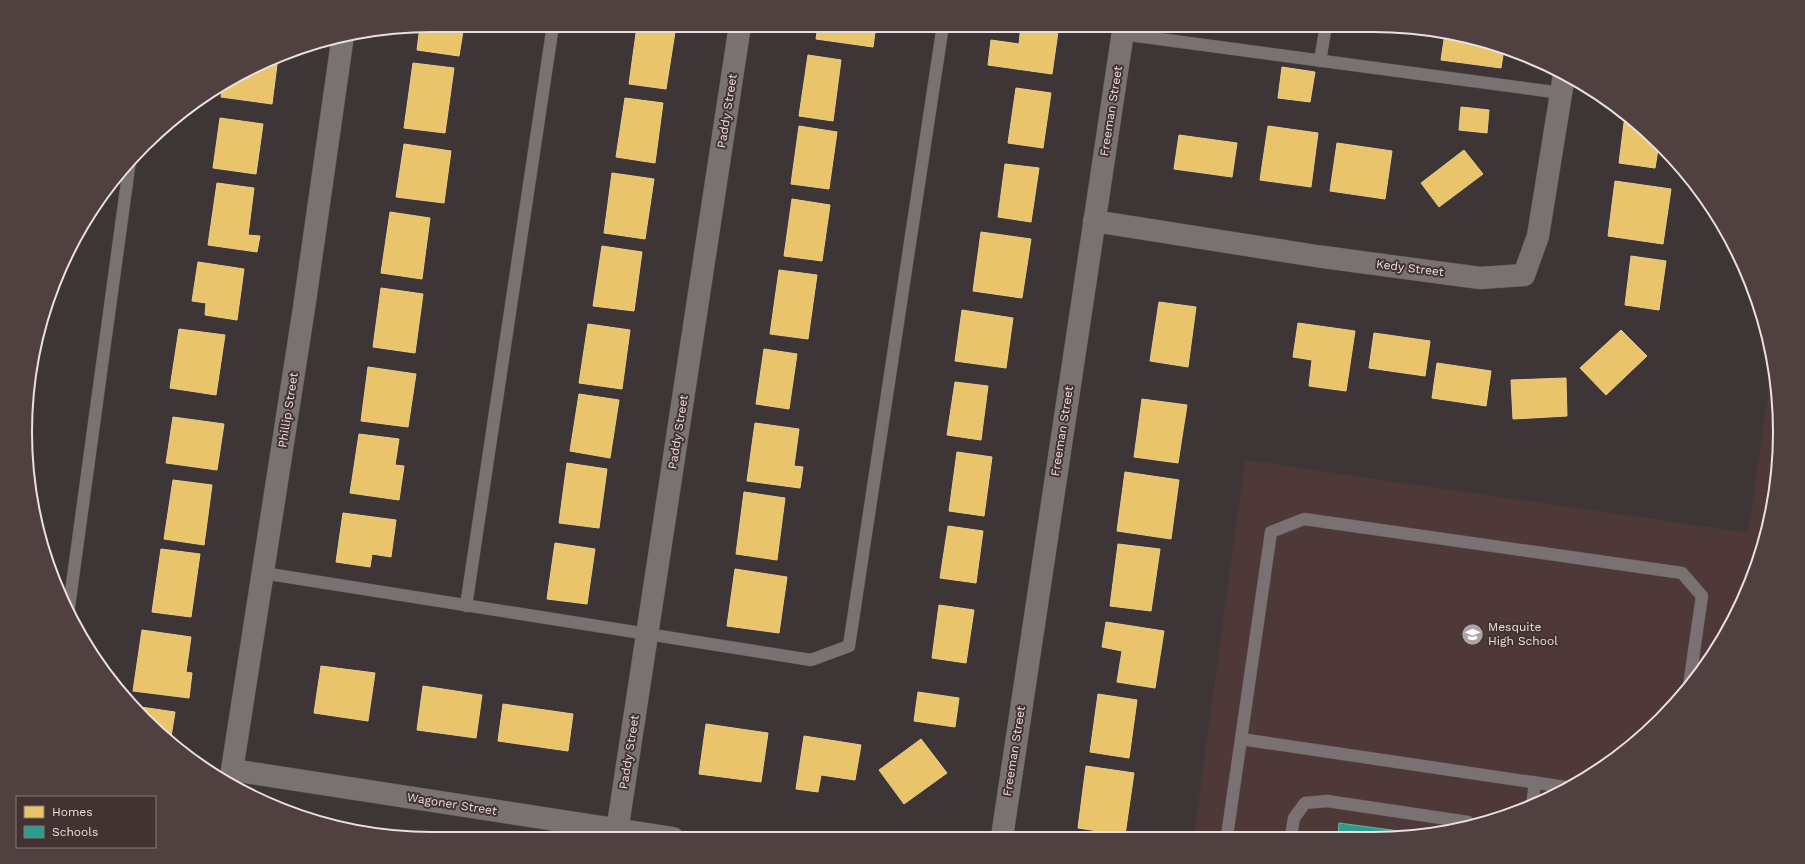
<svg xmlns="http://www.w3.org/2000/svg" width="1805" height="864" font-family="'Work Sans',sans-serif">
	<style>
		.built { fill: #4e3938 }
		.homes { fill: #e9c46a; stroke: #eacc8d }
		.schools { fill: #2a9d8f; stroke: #64b1a7 }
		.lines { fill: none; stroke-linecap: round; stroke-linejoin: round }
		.lane-casing { stroke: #5c5555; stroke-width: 13 }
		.street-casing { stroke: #5c5555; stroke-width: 23 }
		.lane { stroke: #7a7272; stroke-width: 12 }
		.street { stroke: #7a7272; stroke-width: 22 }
		.labels { text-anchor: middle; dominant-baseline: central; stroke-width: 4; stroke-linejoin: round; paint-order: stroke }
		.street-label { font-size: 12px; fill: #ebe0e0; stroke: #423332 }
		.poi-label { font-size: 12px; fill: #ebe0e0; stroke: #423332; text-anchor: start }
		.rim { fill: none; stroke: #ebe0e0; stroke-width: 2 }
	</style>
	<rect width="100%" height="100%" fill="#3e3636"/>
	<path class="built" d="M1773,359L1780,432L1772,512L1749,588L1696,680L1621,755L1529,808L1426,835L1194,836L1245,460L1748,533Z"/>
	<path class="homes" d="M432,25H464L459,56L417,50L420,26Z
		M818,25H876L873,47L816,39Z
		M1021,25H1059L1052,74L988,65L991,40L1019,44Z
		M637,26L675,32L666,89L629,84Z
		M1445,33L1462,36L1504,48L1501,68L1441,60Z
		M808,55L841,60L833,121L799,116Z
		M278,57L272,104L221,97L223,83Z
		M413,63L454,68L445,133L404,128Z
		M1282,67L1315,72L1310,102L1278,98Z
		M1016,88L1051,93L1043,148L1008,143Z
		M625,98L663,103L655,163L616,157Z
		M1461,107L1489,110L1487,133L1459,130Z
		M1625,115L1659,143L1655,168L1619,163Z
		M220,118L263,124L256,174L213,168Z
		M799,126L837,132L829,189L791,184Z
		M1268,126L1318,133L1311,187L1260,180Z
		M1179,135L1237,143L1232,177L1174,169Z
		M1337,143L1392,151L1385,199L1330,191Z
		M404,144L451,151L444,203L396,197Z
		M1464,150L1483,174L1439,207L1421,183Z
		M1005,164L1039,168L1031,222L998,217Z
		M612,173L654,179L645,239L604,233Z
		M1615,181L1671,189L1663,244L1608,236Z
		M217,183L254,188L248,235L260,236L257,252L208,245Z
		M792,199L830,205L822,261L784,256Z
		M390,212L430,218L422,279L381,273Z
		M981,232L1031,239L1022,298L973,291Z
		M602,246L642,252L634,311L593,306Z
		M1631,256L1666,261L1659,310L1625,305Z
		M198,262L244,269L237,320L205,315L206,303L192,301Z
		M779,270L817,275L808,339L770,334Z
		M381,288L423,294L415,353L373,347Z
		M1159,302L1196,307L1188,367L1150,361Z
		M962,310L1013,318L1006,368L955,361Z
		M1298,323L1355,331L1346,391L1309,386L1312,360L1293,357Z
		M588,324L630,330L622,389L579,383Z
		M179,329L225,335L216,395L170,388Z
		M1621,330L1647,356L1606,395L1580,368Z
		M1374,333L1430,341L1425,376L1369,368Z
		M764,349L797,354L789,409L756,404Z
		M1437,363L1491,371L1486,406L1432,398Z
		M368,367L416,374L408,427L361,421Z
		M1566,378L1567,416L1513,419L1511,380Z
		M955,382L988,386L981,440L947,435Z
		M579,394L619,400L610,458L570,451Z
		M1142,399L1187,405L1178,463L1134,457Z
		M173,417L224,424L217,470L166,463Z
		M755,423L799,429L794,466L803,467L800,488L747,481Z
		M359,434L399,439L395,465L404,466L399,500L350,493Z
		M957,452L992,457L984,516L949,511Z
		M567,463L607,469L599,528L559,523Z
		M1125,472L1179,480L1171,539L1117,531Z
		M173,480L212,485L204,545L164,539Z
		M744,492L785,498L777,560L736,554Z
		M343,513L396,520L391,557L372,554L370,567L336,562Z
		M948,526L983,531L976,583L940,578Z
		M555,543L595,549L587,604L547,599Z
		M1118,544L1160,549L1151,611L1110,606Z
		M161,549L200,554L191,617L152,612Z
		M735,569L787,577L779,633L727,626Z
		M939,605L974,610L966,663L932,658Z
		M1106,622L1164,631L1155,688L1117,682L1122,651L1102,647Z
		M142,630L191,637L186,672L192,673L189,698L133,691Z
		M321,666L375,673L368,721L314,713Z
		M423,686L482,695L476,738L417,730Z
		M918,692L959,698L955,727L914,721Z
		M1098,694L1137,700L1129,758L1090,752Z
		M503,704L573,714L568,751L498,741Z
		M134,706L175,712L170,743L163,738Z
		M706,724L768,733L761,782L699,774Z
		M804,736L861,745L855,780L821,775L818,792L796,789Z
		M921,739L947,773L904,804L879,770Z
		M1086,766L1134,773L1125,835L1078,828Z"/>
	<path class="schools" d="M1339,823L1429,835L1338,836Z"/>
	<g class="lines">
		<defs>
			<path id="lane" d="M1122,34L1561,93
				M1320,61L1326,25
				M263,573L811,660L849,646L943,25
				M466,606L553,25
				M68,614L130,160
				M1241,739L1565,787
				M1532,806L1535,782
				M1227,836L1271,532L1304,519L1682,573L1702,596L1689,686
				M1291,836L1294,818L1305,803L1327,801L1468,822"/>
			<path id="street" d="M1094,221L1316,256L1480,278L1524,275L1538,236L1564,75
				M232,770L673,838
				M230,783L304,308L343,35
				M1002,837L1124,25
				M616,838L740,25"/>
		</defs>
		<use href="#lane" class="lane-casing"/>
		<use href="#street" class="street-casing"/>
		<use href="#lane" class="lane"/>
		<use href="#street" class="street"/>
	</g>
	<defs>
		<symbol id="school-disc" viewBox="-11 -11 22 22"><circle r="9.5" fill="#aea4a4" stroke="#423332"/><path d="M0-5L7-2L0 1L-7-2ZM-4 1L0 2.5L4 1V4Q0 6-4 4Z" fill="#fff"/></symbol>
	</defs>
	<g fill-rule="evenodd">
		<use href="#school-disc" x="1460" y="622" width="25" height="25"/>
	</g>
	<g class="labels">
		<g class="street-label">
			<text transform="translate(727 111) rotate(-81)">Paddy Street</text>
			<text transform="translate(1111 111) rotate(-81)">Freeman Street</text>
			<text transform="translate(1410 268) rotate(7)">Kedy Street</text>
			<text transform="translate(288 410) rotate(-81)">Phillip Street</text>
			<text transform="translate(1062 431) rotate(-81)">Freeman Street</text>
			<text transform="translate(678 432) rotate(-81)">Paddy Street</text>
			<text transform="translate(1014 751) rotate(-81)">Freeman Street</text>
			<text transform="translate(629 752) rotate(-81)">Paddy Street</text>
			<text transform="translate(452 804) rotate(9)">Wagoner Street</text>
		</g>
		<g class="poi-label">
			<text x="1488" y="627">Mesquite<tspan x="1488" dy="14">High School</tspan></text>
		</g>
	</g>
	<path d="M0 0H1805V864H0ZM432 32H1373A400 400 0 0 1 1773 432V432A400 400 0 0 1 1373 832H432A400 400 0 0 1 32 432V432A400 400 0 0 1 432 32Z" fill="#504140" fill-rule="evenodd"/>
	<path class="rim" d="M432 32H1373A400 400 0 0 1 1773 432V432A400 400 0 0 1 1373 832H432A400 400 0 0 1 32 432V432A400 400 0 0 1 432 32Z"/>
	<rect x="16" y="796" width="140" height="52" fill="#423332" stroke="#867878"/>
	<rect x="24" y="806" width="20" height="12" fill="#e9c46a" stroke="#867878"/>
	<text x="52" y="816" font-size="12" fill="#ebe0e0">Homes</text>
	<rect x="24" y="826" width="20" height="12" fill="#2a9d8f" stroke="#867878"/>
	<text x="52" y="836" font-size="12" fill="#ebe0e0">Schools</text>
</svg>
